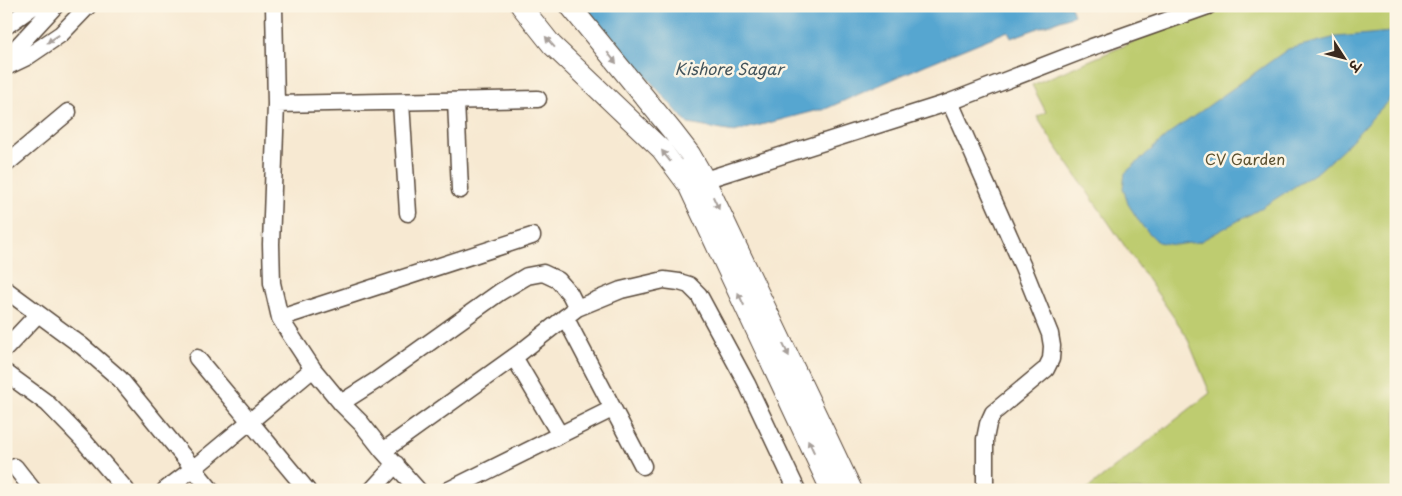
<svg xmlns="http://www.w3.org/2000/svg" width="1402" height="496" font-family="'Playpen Sans','Playpen Sans Deva',sans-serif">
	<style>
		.green { fill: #becc6f; stroke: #7c7b46 }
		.water { fill: #56a6d0; stroke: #486877 }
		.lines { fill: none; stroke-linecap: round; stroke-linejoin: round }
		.minor-casing { stroke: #574739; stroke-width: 19 }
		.major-casing { stroke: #574739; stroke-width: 22 }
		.minor { stroke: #fff; stroke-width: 16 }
		.major { stroke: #fff; stroke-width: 20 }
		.oneway { fill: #a79f9a }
		.labels { text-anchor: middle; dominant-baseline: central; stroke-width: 5; stroke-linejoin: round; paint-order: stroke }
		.park-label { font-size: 15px; fill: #5c5232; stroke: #fcf5e5 }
		.water-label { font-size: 16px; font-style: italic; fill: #44555c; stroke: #fcf5e5 }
	</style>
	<rect width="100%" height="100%" fill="#fcf5e5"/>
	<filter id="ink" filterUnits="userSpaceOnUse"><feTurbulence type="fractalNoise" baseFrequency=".02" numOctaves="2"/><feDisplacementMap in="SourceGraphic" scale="10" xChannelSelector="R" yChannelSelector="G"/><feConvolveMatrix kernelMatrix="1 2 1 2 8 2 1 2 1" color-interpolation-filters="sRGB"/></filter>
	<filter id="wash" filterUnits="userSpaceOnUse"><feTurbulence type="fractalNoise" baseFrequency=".0096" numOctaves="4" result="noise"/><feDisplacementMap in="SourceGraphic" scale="20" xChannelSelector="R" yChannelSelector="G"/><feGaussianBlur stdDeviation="1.12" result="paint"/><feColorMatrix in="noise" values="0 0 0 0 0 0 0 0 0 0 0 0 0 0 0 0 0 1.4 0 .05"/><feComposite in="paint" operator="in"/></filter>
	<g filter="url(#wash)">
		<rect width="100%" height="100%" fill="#f7e9d2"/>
		<path class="green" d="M1220,6H1396V490H1086L1210,393L1186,335L1051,139L1037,117L1046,112L1032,85L1206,11Z"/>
		<path class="water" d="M584,6H1071L1074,15L1011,38L1008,31L925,65L823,110H818L734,132L688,124Z
			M1391,32L1396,33V89L1387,102L1349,143L1319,171L1258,210L1199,242L1174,245L1158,242L1143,227L1128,204L1123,188L1125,173L1169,134L1288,49L1336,37Z"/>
	</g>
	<g filter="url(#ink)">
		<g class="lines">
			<defs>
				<path id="minor" d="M274,6L276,104L271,244L272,283L280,318L288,331L313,369L341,403L361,423L383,451L418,490
					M6,26L34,6
					M6,59L55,6
					M6,67L27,57L61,34L88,6
					M456,101L460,190
					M401,102L408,213
					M950,102L1023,267L1050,334L1052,346L1051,359L1046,369L993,413L988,424L985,439V490
					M276,104L538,99
					M6,164L68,112
					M695,183L950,102L1092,47L1208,6
					M6,290L82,346L120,379L211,490
					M565,317L643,466
					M280,318L532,236
					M6,348L38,314
					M514,357L560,435
					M197,358L307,490
					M6,373L47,403L83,440L126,490
					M341,403L377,380L500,292L527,276L543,273L558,280L570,294L577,308
					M383,451L521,352L577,308L621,290L664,280L679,282L689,285L699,295L747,384L797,490
					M15,467L33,490
					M165,490L194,468L313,369
					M372,490L396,464
					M449,490L612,409"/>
				<path id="major" d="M521,6L552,45L661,149L688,185L831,490
					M570,6L673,132L690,154L705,180L852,490"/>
			</defs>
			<use href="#minor" class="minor-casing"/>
			<use href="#major" class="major-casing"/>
			<use href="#minor" class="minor"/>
			<use href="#major" class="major"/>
		</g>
		<defs><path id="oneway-solid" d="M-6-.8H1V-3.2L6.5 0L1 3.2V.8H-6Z" transform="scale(1.25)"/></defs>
		<g class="oneway">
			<use href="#oneway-solid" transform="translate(53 39) rotate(146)"/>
			<use href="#oneway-solid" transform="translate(550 42) rotate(-131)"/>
			<use href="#oneway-solid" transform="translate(612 58) rotate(51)"/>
			<use href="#oneway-solid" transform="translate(666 156) rotate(-128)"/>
			<use href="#oneway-solid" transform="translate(716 203) rotate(65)"/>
			<use href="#oneway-solid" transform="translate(741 299) rotate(-115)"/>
			<use href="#oneway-solid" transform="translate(786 350) rotate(64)"/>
			<use href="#oneway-solid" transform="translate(811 446) rotate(-115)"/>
		</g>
	</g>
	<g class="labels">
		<g class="park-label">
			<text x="1245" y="158">CV Garden</text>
		</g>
		<g class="water-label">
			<text x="729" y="68">Kishore Sagar</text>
		</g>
	</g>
	<rect width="1402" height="496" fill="none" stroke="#fcf5e5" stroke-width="25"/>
	<g transform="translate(1344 58) rotate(126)" stroke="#fcf5e5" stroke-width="4" paint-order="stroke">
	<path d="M0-4L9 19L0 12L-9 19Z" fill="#3b2a1e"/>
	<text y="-8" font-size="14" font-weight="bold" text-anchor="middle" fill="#3b2a1e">उ</text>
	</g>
</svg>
